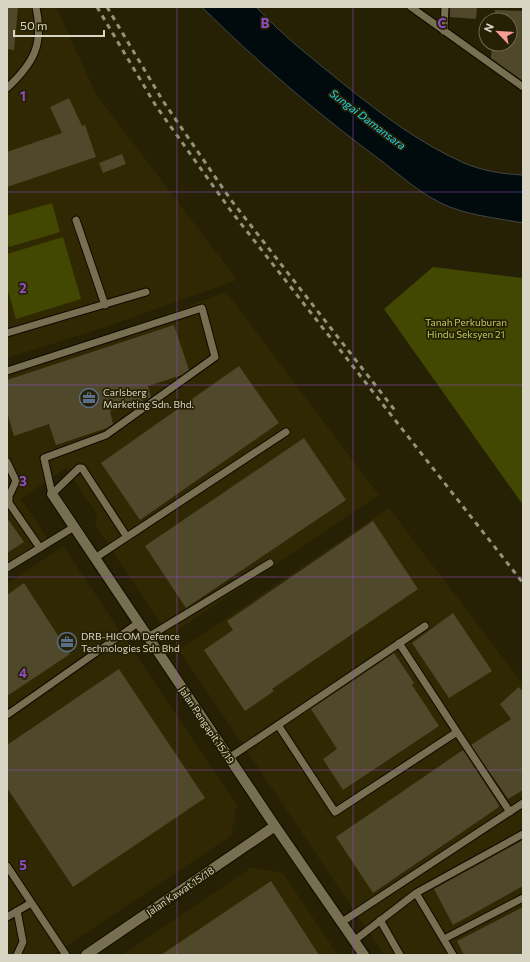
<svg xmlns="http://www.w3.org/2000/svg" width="530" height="962" font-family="Commissioner,sans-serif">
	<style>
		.built { fill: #302802 }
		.green { fill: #424802 }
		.water { fill: #010b0d; stroke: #424844 }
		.building { fill: #4f482b }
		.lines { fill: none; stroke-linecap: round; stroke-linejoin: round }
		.lane-casing { stroke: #0f0900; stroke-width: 9 }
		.street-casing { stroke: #0f0900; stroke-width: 12 }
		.lane { stroke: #766f51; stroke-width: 7 }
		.street { stroke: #766f51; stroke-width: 10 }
		.rail { stroke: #96917c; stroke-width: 3; stroke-dasharray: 5 5; stroke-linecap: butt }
		.grid { fill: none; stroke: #8e4ec0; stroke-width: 1; stroke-opacity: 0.55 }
		.labels { text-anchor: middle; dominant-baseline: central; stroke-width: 3.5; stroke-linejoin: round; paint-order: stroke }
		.park-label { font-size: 10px; fill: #bfcb5f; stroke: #262004 }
		.poi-label { font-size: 10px; fill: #d8d5c4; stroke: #262004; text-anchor: start }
		.street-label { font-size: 10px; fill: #d8d5c4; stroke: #262004 }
		.water-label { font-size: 11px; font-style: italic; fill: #20d7eb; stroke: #262004 }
		.grid-label { font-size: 13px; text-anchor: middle; font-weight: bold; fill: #8e4ec0; stroke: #262004; stroke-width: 3.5; stroke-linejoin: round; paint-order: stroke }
	</style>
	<rect width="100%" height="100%" fill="#262004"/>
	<path class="built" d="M7,7H56L96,94L237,280L106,327L7,358Z
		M226,292L379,495L169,636L95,525L97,514L66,468L21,499L51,544L7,574V367L109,335Z
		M389,508L523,684V955H384L179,650Z
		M63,546L237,805L231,836L53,955H7V584Z
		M252,867L283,873L338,955H122Z"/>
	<path class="green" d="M52,203L60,232L9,247L7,240V216Z
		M63,237L81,299L16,319L7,288V254Z
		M433,267L523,278V505L384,309Z"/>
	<path class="water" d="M202,7H256C283,36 314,60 345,85C381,114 421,144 464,163C483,171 503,174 523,175V223C497,218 464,215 441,203C418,192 399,174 379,159C317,113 257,62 202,7Z"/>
	<path class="building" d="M7,7H18L14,50L7,49Z
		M450,7H477L476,19L450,17Z
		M495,10L523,11V81L491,58L492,44H510V20H494Z
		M69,98L82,126L85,125L96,157L7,187V152L62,133L50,107Z
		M122,154L126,164L103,173L99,163Z
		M174,325L189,370L182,375L148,386L151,397L148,399L110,411L113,424L107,428L56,445L49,424L14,436L7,412V380Z
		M239,366L279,423L140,520L101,463Z
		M304,438L346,500L186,608L145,546Z
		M7,518L24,542L7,553Z
		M373,521L418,589L272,689L274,691L245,711L204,650L233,630L227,621Z
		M24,583L70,654L7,696V595Z
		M453,613L492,671L449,698L412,643Z
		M394,653L414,683L412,685L439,726L343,790L323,759L337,749L311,709Z
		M119,669L205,798L73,887L7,788V745Z
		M519,687L523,692V790L508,799L471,745L511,719L500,704Z
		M463,750L499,805V807L373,893L336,837Z
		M523,840V886L453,925L434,889Z
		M271,881L319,955H161Z
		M523,907V955H464L457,941Z"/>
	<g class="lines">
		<defs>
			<path id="lane" d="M411,7L523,87
				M444,31L445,7
				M7,88C34,63 44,44 36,7
				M76,220L105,305
				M7,333L146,292
				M7,371L202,308L215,357L106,435L44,458L52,494
				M7,462L16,481L9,496V503L40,548
				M52,494L79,468H82L127,537
				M95,558L286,432
				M7,568L74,527
				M148,637L270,563
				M7,715L138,623
				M278,725L335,812L457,732L399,643
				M457,732L510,812
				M229,758L425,626
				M7,866L66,955
				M416,893L453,955
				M17,911L23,942L17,955
				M7,917L31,903
				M380,920L400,955
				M342,922L523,803
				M444,939L523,898
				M355,940L416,893L523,834"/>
			<path id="street" d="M52,494L275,826L364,955
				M86,955L275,826"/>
		</defs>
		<use href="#lane" class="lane-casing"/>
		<use href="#street" class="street-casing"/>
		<use href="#lane" class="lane"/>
		<use href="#street" class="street"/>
		<path class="rail" d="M97,7L156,106L231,211L523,583
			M107,7L163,101L231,200L397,413"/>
	</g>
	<path class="grid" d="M177,7V955M353,7V955M7,192H523M7,385H523M7,577H523M7,770H523"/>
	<defs>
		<symbol id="office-ring" viewBox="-11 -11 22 22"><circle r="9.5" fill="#262004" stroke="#5c6f8a" stroke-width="1.5"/><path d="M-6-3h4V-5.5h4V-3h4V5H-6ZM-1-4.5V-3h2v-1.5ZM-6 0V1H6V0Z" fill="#5c6f8a"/></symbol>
	</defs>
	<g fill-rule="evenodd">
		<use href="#office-ring" x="78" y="387" width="22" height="22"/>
		<use href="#office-ring" x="56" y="631" width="22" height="22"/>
	</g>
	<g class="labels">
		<g class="park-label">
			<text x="466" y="322">Tanah Perkuburan<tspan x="466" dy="12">Hindu Seksyen 21</tspan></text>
		</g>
		<g class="poi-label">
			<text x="103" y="392">Carlsberg<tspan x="103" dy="12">Marketing Sdn. Bhd.</tspan></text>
			<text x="81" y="636">DRB-HICOM Defence<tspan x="81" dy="12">Technologies Sdn Bhd</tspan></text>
		</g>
		<g class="street-label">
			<text transform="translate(207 725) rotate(56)">Jalan Pengapit 15/19</text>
			<text transform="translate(180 891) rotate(-34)">Jalan Kawat 15/18</text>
		</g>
		<g class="water-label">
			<text transform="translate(368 119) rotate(37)">Sungai Damansara</text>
		</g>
	</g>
	<g class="grid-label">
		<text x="265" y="28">B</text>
		<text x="442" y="28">C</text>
		<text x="23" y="101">1</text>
		<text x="23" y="293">2</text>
		<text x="23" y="486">3</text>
		<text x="23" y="678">4</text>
		<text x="23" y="870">5</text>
	</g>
	<rect width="530" height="962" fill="none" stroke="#d8d5c4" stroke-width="16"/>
	<g transform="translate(498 32) rotate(295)"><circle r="19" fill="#262004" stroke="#6d6851"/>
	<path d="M0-3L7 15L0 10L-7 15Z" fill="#f59c95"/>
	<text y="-6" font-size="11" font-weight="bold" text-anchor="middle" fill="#d8d5c4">N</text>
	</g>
	<path d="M14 30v6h90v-6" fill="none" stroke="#d8d5c4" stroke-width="2"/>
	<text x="20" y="30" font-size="12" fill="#d8d5c4" stroke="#262004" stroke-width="3" paint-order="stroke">50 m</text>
</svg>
